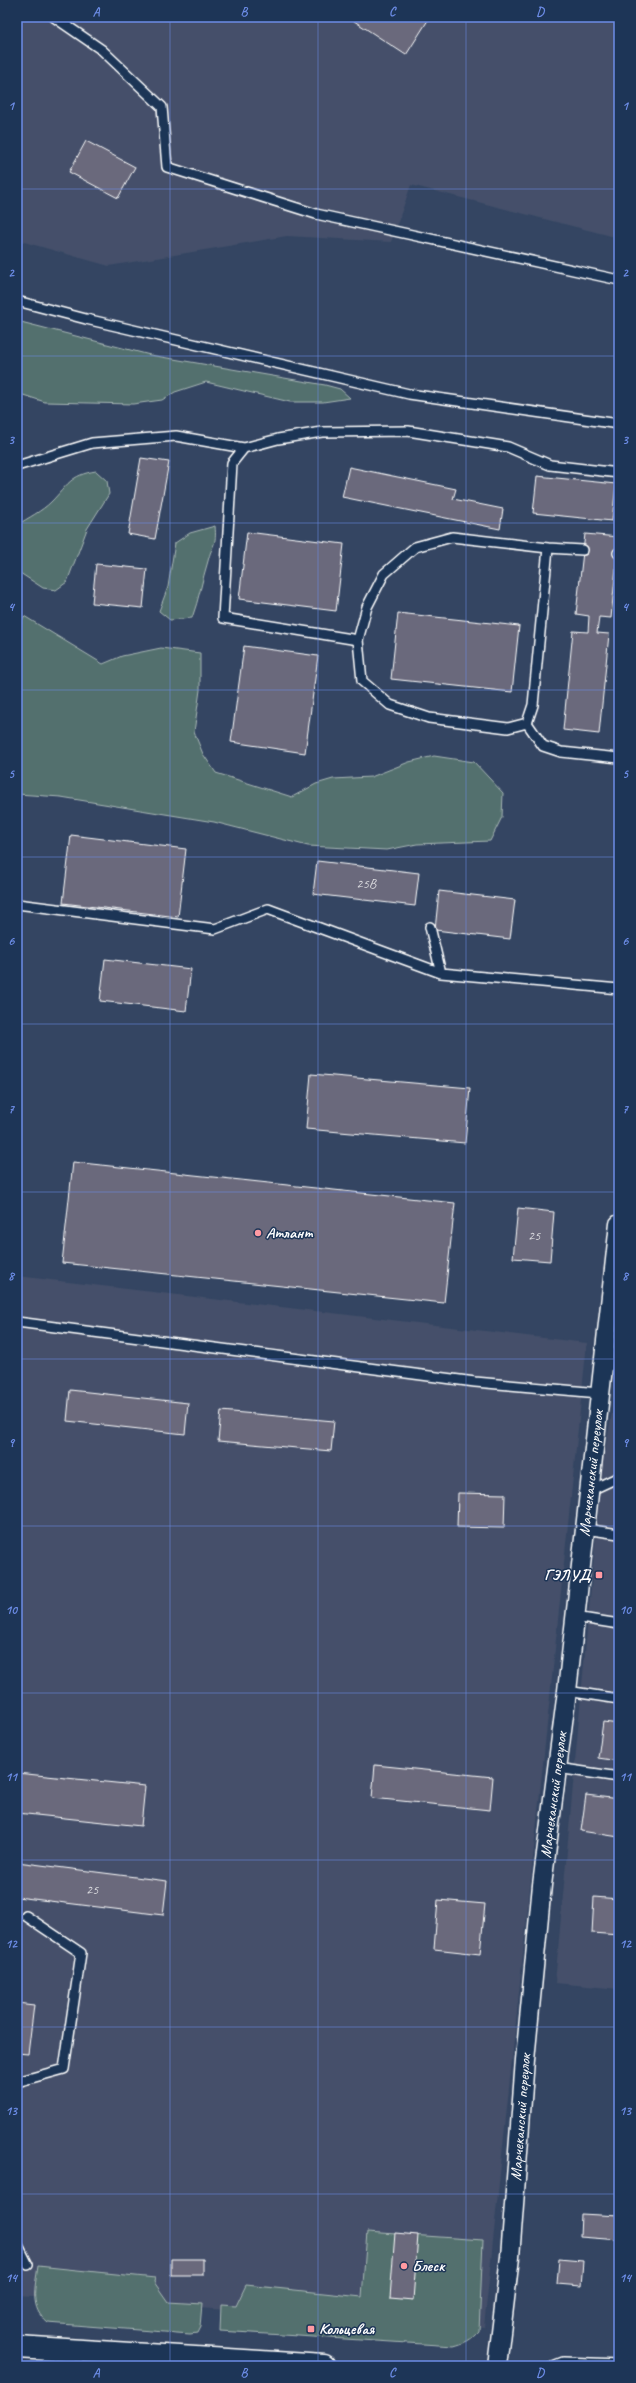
<svg xmlns="http://www.w3.org/2000/svg" width="636" height="2383" font-family="Caveat,sans-serif">
	<style>
		.built { fill: #44506a }
		.green { fill: #53706e; stroke: #a9b8b6 }
		.building { fill: #6a697c; stroke: #fff }
		.lines { fill: none; stroke-linecap: round; stroke-linejoin: round }
		.lane-casing { stroke: #fff; stroke-width: 12 }
		.street-casing { stroke: #fff; stroke-width: 21 }
		.secondary-casing { stroke: #fff; stroke-width: 25 }
		.lane { stroke: #1d3557; stroke-width: 9 }
		.street { stroke: #1d3557; stroke-width: 18 }
		.secondary { stroke: #1d3557; stroke-width: 22 }
		.grid { fill: none; stroke: #6c8ce6; stroke-width: 1; stroke-opacity: 0.55 }
		.poi-dot { fill: #ff9aa2; stroke: #1d3557; stroke-width: 1.5 }
		.labels { text-anchor: middle; dominant-baseline: central; stroke-width: 3; stroke-linejoin: round; paint-order: stroke }
		.number-label { font-size: 14px; fill: #dadade }
		.poi-label { font-size: 16px; font-weight: bold; fill: #fff; stroke: #1d3557; text-anchor: start }
		.street-label { font-size: 16px; fill: #fff; stroke: #1d3557 }
		.neatline { fill: none; stroke: #6c8ce6; stroke-width: 1.5 }
		.grid-label { font-size: 13px; text-anchor: middle; font-weight: bold; fill: #6c8ce6 }
	</style>
	<rect width="100%" height="100%" fill="#344562"/>
	<filter id="ink" filterUnits="userSpaceOnUse"><feTurbulence type="fractalNoise" baseFrequency=".025" numOctaves="2"/><feDisplacementMap in="SourceGraphic" scale="8" xChannelSelector="R" yChannelSelector="G"/><feConvolveMatrix kernelMatrix="1 2 1 2 8 2 1 2 1" color-interpolation-filters="sRGB"/></filter>
	<g filter="url(#ink)">
		<path class="built" d="M17,17H619V238L411,185L391,242L287,236L109,266L17,240Z
			M17,1276L587,1343L484,2327L17,2296Z
			M619,1377V1989L555,1983L602,1466Z"/>
		<path class="green" d="M17,321L150,355L325,385L340,389L350,398L323,402H290L206,382L175,392L162,400L133,404L45,402L17,393Z
			M96,471L107,481L109,494L87,529L67,582L56,590L43,588L17,571V525C28,518 42,511 51,502C68,485 70,475 96,471Z
			M215,526C217,546 212,544 208,561C202,580 199,599 192,618L170,620L159,611L168,587L175,543L190,533Z
			M24,616L103,664L122,656L161,648L200,653V690L194,732L203,754L216,773L292,797L316,784L333,779L371,777L409,762L434,756L474,762L503,793L502,817L490,841L417,844L387,850L308,846L214,822L61,797L17,794V634Z
			M367,2232L483,2240L479,2331C471,2340 465,2343 454,2346L220,2331L221,2305L236,2306L246,2285L362,2297Z
			M38,2266L155,2278L154,2282L168,2302L202,2304L200,2327L197,2333L190,2334L48,2323C29,2308 35,2288 38,2266Z"/>
		<path class="building" d="M348,17H430L406,55Z
			M86,141L135,167L118,198L69,172Z
			M141,458L169,462L155,539L128,534Z
			M349,467L456,489L453,499L503,509L500,529L342,497Z
			M537,476L616,484L612,521L533,513Z
			M247,532L344,544L336,611L239,599Z
			M585,534L619,537L611,618L599,617L597,633L609,634L599,734L563,730L573,631L588,632L589,616L576,614Z
			M96,564L147,569L143,608L92,603Z
			M398,613L519,626L512,692L391,679Z
			M244,646L318,656L305,753L231,742Z
			M71,835L186,849L178,917L63,903Z
			M317,861L419,873L415,906L313,894Z
			M439,891L515,900L510,939L435,930Z
			M105,959L191,969L186,1011L100,1001Z
			M311,1074L470,1088L465,1143L306,1129Z
			M73,1162L455,1203L444,1303L62,1263Z
			M518,1208L554,1212L550,1261L513,1258Z
			M70,1390L188,1403L185,1434L67,1421Z
			M221,1411L334,1421L331,1451L218,1441Z
			M458,1493L505,1494L504,1528L457,1527Z
			M603,1722L619,1724V1761L598,1758Z
			M375,1765L493,1777L490,1810L372,1798Z
			M17,1773L145,1786L141,1826L17,1813Z
			M586,1795L619,1799V1837L581,1831Z
			M17,1862L167,1881L163,1915L17,1897Z
			M594,1897L619,1899V1935L592,1933Z
			M438,1900L485,1904L480,1954L434,1949Z
			M17,2003L34,2005L28,2054L17,2053Z
			M581,2214L619,2216V2240L580,2237Z
			M395,2233L418,2235L413,2300L390,2298Z
			M171,2259H203V2275H171Z
			M559,2259L583,2261L581,2286L557,2284Z"/>
		<g class="lines">
			<defs>
				<path id="lane" d="M54,17L102,50L162,107L167,167L316,214L619,280
					M17,301L86,319L409,394L619,424
					M17,466L92,443L176,436L244,448
					M452,537L548,548L533,705L527,723L508,728L429,718L390,705L362,681L358,640L367,607L384,574L415,547Z
					M548,548L583,550
					M618,553H619
					M358,640L223,618L232,463L244,448L278,439L322,432L408,431L508,447L550,465L619,473
					M527,723L543,746L561,752L619,758
					M17,904L215,929L268,909L441,973
					M430,927L441,973L619,989
					M17,1322L475,1382L599,1393
					M589,1491L619,1477
					M585,1529L619,1534
					M575,1617L619,1624
					M567,1691L619,1699
					M557,1768L619,1777
					M17,2082L64,2069L81,1953L26,1916
					M17,2243L28,2265
					M553,2366L563,2362L619,2364"/>
				<g id="street">
					<path id="s1" d="M497,2366L510,2257L525,2060L542,1885L567,1691L619,1224"/>
				</g>
				<path id="secondary" d="M17,2347L324,2366"/>
			</defs>
			<use href="#lane" class="lane-casing"/>
			<use href="#street" class="street-casing"/>
			<use href="#secondary" class="secondary-casing"/>
			<use href="#lane" class="lane"/>
			<use href="#street" class="street"/>
			<use href="#secondary" class="secondary"/>
		</g>
	</g>
	<path class="grid" d="M170,17V2366M318,17V2366M466,17V2366M17,189H619M17,356H619M17,523H619M17,690H619M17,857H619M17,1024H619M17,1192H619M17,1359H619M17,1526H619M17,1693H619M17,1860H619M17,2027H619M17,2194H619"/>
	<g class="poi-dot">
		<circle cx="258" cy="1233" r="4"/>
		<rect x="595" y="1571" width="8" height="8" rx="2"/>
		<circle cx="404" cy="2266" r="4"/>
		<rect x="307" y="2325" width="8" height="8" rx="2"/>
	</g>
	<g class="labels">
		<g class="number-label">
			<text x="366" y="883">25В</text>
			<text x="534" y="1235">25</text>
			<text x="92" y="1889">25</text>
		</g>
		<g class="poi-label">
			<text x="266" y="1233">Атлант</text>
			<text x="591" y="1575" text-anchor="end">ГЭЛУД</text>
			<text x="412" y="2266">Блеск</text>
			<text x="319" y="2329">Кольцевая</text>
		</g>
		<g class="street-label">
			<text stroke="none"><textPath href="#s1" startOffset="898">Марчеканский переулок</textPath></text>
			<text stroke="none"><textPath href="#s1" startOffset="574">Марчеканский переулок</textPath></text>
			<text stroke="none"><textPath href="#s1" startOffset="250">Марчеканский переулок</textPath></text>
		</g>
	</g>
	<rect width="636" height="2383" fill="none" stroke="#1d3557" stroke-width="44"/>
	<rect x="22" y="22" width="592" height="2339" class="neatline"/>
	<g class="grid-label">
		<text x="96" y="16">A</text>
		<text x="244" y="16">B</text>
		<text x="392" y="16">C</text>
		<text x="540" y="16">D</text>
		<text x="11" y="110">1</text>
		<text x="625" y="110">1</text>
		<text x="11" y="277">2</text>
		<text x="625" y="277">2</text>
		<text x="11" y="444">3</text>
		<text x="625" y="444">3</text>
		<text x="11" y="611">4</text>
		<text x="625" y="611">4</text>
		<text x="11" y="778">5</text>
		<text x="625" y="778">5</text>
		<text x="11" y="945">6</text>
		<text x="625" y="945">6</text>
		<text x="11" y="1113">7</text>
		<text x="625" y="1113">7</text>
		<text x="11" y="1280">8</text>
		<text x="625" y="1280">8</text>
		<text x="11" y="1447">9</text>
		<text x="625" y="1447">9</text>
		<text x="11" y="1614">10</text>
		<text x="625" y="1614">10</text>
		<text x="11" y="1781">11</text>
		<text x="625" y="1781">11</text>
		<text x="11" y="1948">12</text>
		<text x="625" y="1948">12</text>
		<text x="11" y="2115">13</text>
		<text x="625" y="2115">13</text>
		<text x="11" y="2282">14</text>
		<text x="625" y="2282">14</text>
		<text x="96" y="2377">A</text>
		<text x="244" y="2377">B</text>
		<text x="392" y="2377">C</text>
		<text x="540" y="2377">D</text>
	</g>
</svg>
